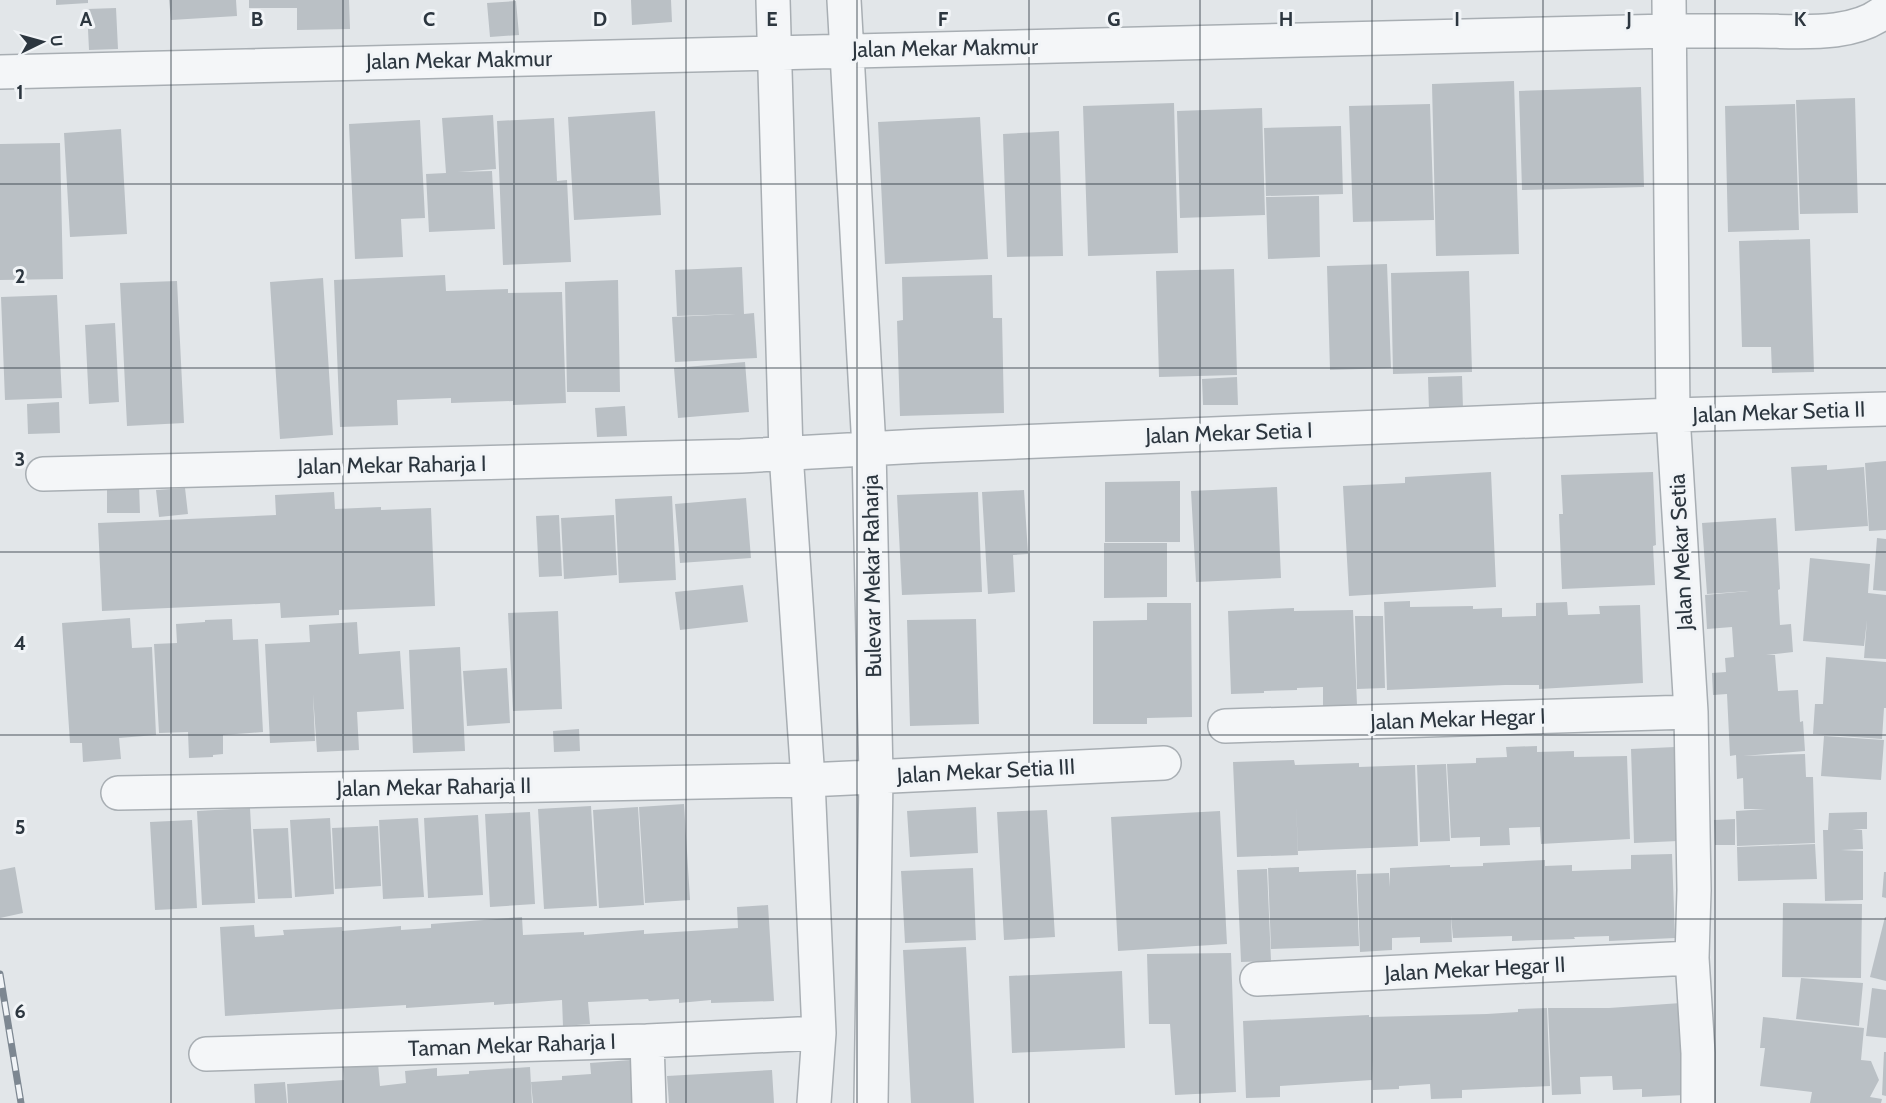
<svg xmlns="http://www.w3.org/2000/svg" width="1886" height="1103" font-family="Cabin,sans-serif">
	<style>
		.building { fill: #bac0c5 }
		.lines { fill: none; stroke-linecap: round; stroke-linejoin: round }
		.minor-casing { stroke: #a8aeb3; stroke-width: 36 }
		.minor { stroke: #f4f6f8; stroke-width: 33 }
		.rail-casing { stroke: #7d8791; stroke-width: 7 }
		.rail { stroke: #f1f4f7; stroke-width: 4.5; stroke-dasharray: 14; stroke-linecap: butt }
		.grid { fill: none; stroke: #2c363f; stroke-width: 1.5; stroke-opacity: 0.55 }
		.labels { text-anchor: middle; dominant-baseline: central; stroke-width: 6; stroke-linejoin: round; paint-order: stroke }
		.street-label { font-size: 22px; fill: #2c363f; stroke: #f1f4f7 }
		.grid-label { font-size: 20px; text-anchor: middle; font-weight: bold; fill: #2c363f; stroke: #f1f4f7; stroke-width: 6; stroke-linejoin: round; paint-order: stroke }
	</style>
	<rect width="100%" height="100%" fill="#e2e6e9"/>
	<path class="building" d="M56,0H88V3L56,5Z
		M169,0H236L237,16L171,20Z
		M249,0H349L350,29L297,30V8H249Z
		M631,0H671L672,22L632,25Z
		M516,1L519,35L490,37L487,3Z
		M116,8L118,49L89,50L87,9Z
		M1514,81L1519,254L1436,256L1432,84Z
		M1641,87L1644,187L1522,190L1519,91Z
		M1855,98L1858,213L1800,214L1796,100Z
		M1174,103L1178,253L1088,256L1083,106Z
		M1430,104L1434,220L1353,222L1349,106Z
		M1795,104L1799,230L1728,232L1725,106Z
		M1262,108L1265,215L1180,218L1177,111Z
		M655,111L661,215L574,220L568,117Z
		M493,115L496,169L458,172L492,171L495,229L429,232L426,174L446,173L442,118Z
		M980,117L988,259L885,264L878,122Z
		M554,118L557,181L567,180L571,262L503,265L497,121Z
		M420,120L425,218L401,219L403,257L355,259L349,124Z
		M1341,126L1343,194L1266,196L1264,128Z
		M121,129L127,234L70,237L64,133Z
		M1059,131L1063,256L1007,257L1003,134Z
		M60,143L63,279L0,280V144Z
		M1319,196L1320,257L1268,259L1266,197Z
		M1810,239L1814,372L1772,373L1771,347H1742L1739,241Z
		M1387,264L1391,368L1330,370L1327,266Z
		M742,267L744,314L754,313L757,358L675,362L672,317L736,314L677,316L675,270Z
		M1234,269L1237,375L1159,377L1156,271Z
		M1469,271L1472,372L1393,374L1391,273Z
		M445,275L446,291L508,289V293L562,292L566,403L513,405V401L451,403V398L397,400L398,425L340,427L334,280Z
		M992,275L993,318H1002L1004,413L900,416L897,321L903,320L902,277Z
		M323,278L333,435L280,439L270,282Z
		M618,280L620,392H567L565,282Z
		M177,281L184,423L127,426L120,283Z
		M57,295L62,398L5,400L1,297Z
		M115,323L119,402L89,404L85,325Z
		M745,362L749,412L678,418L674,368Z
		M1462,376L1463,409L1429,410L1428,377Z
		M1237,377L1238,405H1203L1202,379Z
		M59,402L60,433L28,434L27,404Z
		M625,406L627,436L597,437L595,408Z
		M1886,461V530L1869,531L1865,463Z
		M1827,465V470L1864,467L1868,526L1795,531L1791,467Z
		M1491,472L1496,587L1349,596L1343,486L1405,483V477Z
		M1653,472L1656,545L1653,546L1655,585L1562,589L1559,514H1563L1561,475Z
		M1180,481V542H1105V482Z
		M139,485L140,513H107V486Z
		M1277,487L1281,578L1196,582L1191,491Z
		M185,488L188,514L159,517L156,490Z
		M1024,490L1028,554L1013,555L1015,592L988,594L982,492Z
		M334,492L335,509L381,507V510L431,508L435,606L339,610V615L281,618L280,603L102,611L98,523L276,515L275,495Z
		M978,492L982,592L902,595L897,495Z
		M672,496L676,580L619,583L615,499Z
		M746,498L751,558L680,563L675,504Z
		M559,515L562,576L539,577L536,516Z
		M614,515L617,575L564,579L561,518Z
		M1776,518L1780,589L1778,590L1780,625L1791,624L1793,652L1766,655H1775L1778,691L1798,690L1800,722L1803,721L1805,751L1743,756L1805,754L1806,777H1813L1815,843L1737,846L1736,811L1766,809H1744L1743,778L1737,779L1736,755L1730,756L1727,694L1713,695L1712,673L1726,672L1725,658L1734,657L1732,627L1707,629L1705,595L1749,591L1707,594L1702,523Z
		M1877,538L1886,539V591L1873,590Z
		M1104,543H1167V597L1104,598Z
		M1810,558L1870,564L1868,593L1886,595V659L1864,658L1867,620L1864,646L1803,641Z
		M743,585L748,622L680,630L675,592Z
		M1410,601V607L1473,606V609L1502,608V617L1536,616V603L1567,602L1568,615L1600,614L1599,606L1640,605L1643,683L1539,689V685H1505L1387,690L1384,602Z
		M1147,603H1191L1192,717L1147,718V724H1093V621L1147,620Z
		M1294,608V611L1353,610L1357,705L1323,707V687L1297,688V690L1264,691V693L1231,694L1228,611Z
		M558,611L562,709L513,711L508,613Z
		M1355,616H1383L1385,688L1357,689Z
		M130,618L132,648L152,647L156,735L119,738L121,759L83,762L82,743H70L62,623Z
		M232,619L233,640L258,639L263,732L223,735V754L213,755V757L189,758L188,732L159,733L154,644L177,643L176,624L205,622V620Z
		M976,619L979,724L910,726L907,620Z
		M357,622L359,654L400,651L404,709L357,712L359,750L317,752L313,694L315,741L270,743L265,644L310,642L309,625Z
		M460,647L465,751L413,753L409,650Z
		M1826,657L1886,662V708H1884L1882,739L1813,734L1815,704H1823Z
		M507,668L510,723L467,726L463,671Z
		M579,729L580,751L554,752L553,731Z
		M1824,736L1884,740L1881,780L1821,776Z
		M1537,746V752L1574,751V757L1627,756L1630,839L1541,844L1540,827L1509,828L1510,845L1480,846V837L1451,838L1447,764L1476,763V758L1507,757L1506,747Z
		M1675,747L1678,841L1634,843L1631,749Z
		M1294,760L1295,765L1359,763V767L1415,765L1418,846L1298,851L1296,801L1298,855L1237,857L1233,762Z
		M1446,764L1450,841L1420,842L1417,765Z
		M684,804L690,900L645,903L639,807Z
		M591,806L597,906L544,909L538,809Z
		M638,807L644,905L599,908L593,810Z
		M976,807L978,853L910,857L907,811Z
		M250,808L255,903L202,905L197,811Z
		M1047,810L1055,937L1004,940L997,812Z
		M1220,811L1227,944L1118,951L1111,817Z
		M530,812L535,904L490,907L485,814Z
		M1867,812V829H1852L1862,830L1863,849L1841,850L1863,851V900L1825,901L1823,830H1828L1829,813Z
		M478,815L483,895L428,898L424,818Z
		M330,818L334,894L295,897L290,820Z
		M418,818L424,897L383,899L379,820Z
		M1735,819V845H1715L1714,820Z
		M192,820L197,908L155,910L150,822Z
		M378,826L381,886L335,889L332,828Z
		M288,828L292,898L258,899L253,829Z
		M1815,844L1817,879L1738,881L1737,847Z
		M1672,854L1675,938L1609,941V936L1574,937L1575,939L1512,941V936L1453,938L1451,916L1452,942L1420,943V937L1392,938V950L1360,952L1357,874L1389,873L1390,887V868L1450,865V867L1483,866V863L1545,860V866L1572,865V871L1631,869V855Z
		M15,867L23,913L0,918V870Z
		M1299,867V872L1356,870L1359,946L1271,949L1268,868Z
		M973,868L976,940L905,943L901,871Z
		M1267,869L1271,961L1241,962L1237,870Z
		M1884,872H1886V898L1882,897Z
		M1783,903L1862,904L1861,978L1782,977Z
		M768,905L774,1001L711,1003V1000L679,1003V999L649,1001L648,999L588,1002L590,1024L563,1026L562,1000L494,1005V1002L406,1008V1005L225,1016L220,927L254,925L255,937L284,935L283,930L342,927V931L401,926V930L431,928V924L522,917L523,935L584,932V935L644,930V934L738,928L737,907Z
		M1885,917H1886V981L1870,977Z
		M966,947L974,1103H911L903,950Z
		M1231,953L1236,1092L1175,1095L1170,1024H1149L1147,954Z
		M1122,971L1125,1048L1012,1053L1009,976Z
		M1801,978L1863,983L1859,1026L1796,1019Z
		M1872,988L1886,990V1038L1866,1036Z
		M1681,1003L1685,1095L1642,1097V1089L1613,1090L1612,1076L1580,1077L1581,1094L1552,1095L1548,1008H1609Z
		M1547,1008L1550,1086L1462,1090V1098L1431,1099L1430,1084L1399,1086V1089L1373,1090L1372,1059V1080L1280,1086V1097L1246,1098L1243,1021L1369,1015V1017L1487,1014L1518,1012V1009Z
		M1763,1017L1864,1028L1861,1060L1871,1061L1879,1080L1870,1097L1882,1099L1881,1103H1810L1812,1092L1760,1086L1765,1048H1760Z
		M1884,1052H1886V1096L1882,1095Z
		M631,1060L634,1103H533L531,1082L562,1080V1076L591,1074L590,1063Z
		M378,1063L380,1086L406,1083L405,1071L437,1068V1076L469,1074V1071L530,1067L532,1103H288L287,1084L344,1080L343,1066Z
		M772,1070L774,1103H669L667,1076Z
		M285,1082L287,1103H255L254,1084Z"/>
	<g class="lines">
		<defs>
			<path id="minor" d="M773,0L786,453L808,780L819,1033L814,1103
				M844,0L869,448L876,776L871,1103
				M1669,0L1673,415L1691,712L1694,890L1692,958L1698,1053V1103
				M0,72L1670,31C1699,31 1728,31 1757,31C1796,31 1855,38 1886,10
				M43,474L741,456L920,446L1673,415L1886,409
				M1225,726L1691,712
				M118,793L808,780L1164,763
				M1257,979L1692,958
				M647,1041L649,1103
				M206,1054L647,1041L819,1033"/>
		</defs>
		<use href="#minor" class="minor-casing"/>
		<use href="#minor" class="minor"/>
		<defs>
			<path id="rail" d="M0,974L21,1103"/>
		</defs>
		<use href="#rail" class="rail-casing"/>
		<use href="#rail" class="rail"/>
	</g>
	<path class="grid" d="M171,0V1103M343,0V1103M514,0V1103M686,0V1103M857,0V1103M1029,0V1103M1200,0V1103M1372,0V1103M1543,0V1103M1715,0V1103M0,184H1886M0,368H1886M0,552H1886M0,735H1886M0,919H1886"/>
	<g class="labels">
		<g class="street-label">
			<text transform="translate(945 48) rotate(-1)">Jalan Mekar Makmur</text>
			<text transform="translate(459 60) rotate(-1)">Jalan Mekar Makmur</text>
			<text transform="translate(1779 412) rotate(-2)">Jalan Mekar Setia II</text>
			<text transform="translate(1229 433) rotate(-2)">Jalan Mekar Setia I</text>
			<text transform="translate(392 465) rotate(-1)">Jalan Mekar Raharja I</text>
			<text transform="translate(1681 552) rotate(-93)">Jalan Mekar Setia</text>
			<text transform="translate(872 576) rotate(-91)">Bulevar Mekar Raharja</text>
			<text transform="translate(1458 719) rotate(-2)">Jalan Mekar Hegar I</text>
			<text transform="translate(986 771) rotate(-3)">Jalan Mekar Setia III</text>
			<text transform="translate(434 787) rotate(-1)">Jalan Mekar Raharja II</text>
			<text transform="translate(1475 969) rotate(-3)">Jalan Mekar Hegar II</text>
			<text transform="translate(512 1045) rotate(-2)">Taman Mekar Raharja I</text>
		</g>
	</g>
	<g class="grid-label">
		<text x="86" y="26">A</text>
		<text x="257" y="26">B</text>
		<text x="429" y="26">C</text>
		<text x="600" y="26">D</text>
		<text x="772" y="26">E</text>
		<text x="943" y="26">F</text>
		<text x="1114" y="26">G</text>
		<text x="1286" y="26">H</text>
		<text x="1457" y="26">I</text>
		<text x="1629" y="26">J</text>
		<text x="1800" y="26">K</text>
		<text x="20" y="99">1</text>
		<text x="20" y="283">2</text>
		<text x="20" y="466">3</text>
		<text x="20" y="650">4</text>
		<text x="20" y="834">5</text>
		<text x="20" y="1018">6</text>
	</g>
	<g transform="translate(42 42) rotate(85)" stroke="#f1f4f7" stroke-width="4.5" paint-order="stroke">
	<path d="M0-4.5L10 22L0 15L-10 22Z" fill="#2c363f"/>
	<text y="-9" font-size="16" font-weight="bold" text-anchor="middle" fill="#2c363f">U</text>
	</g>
</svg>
